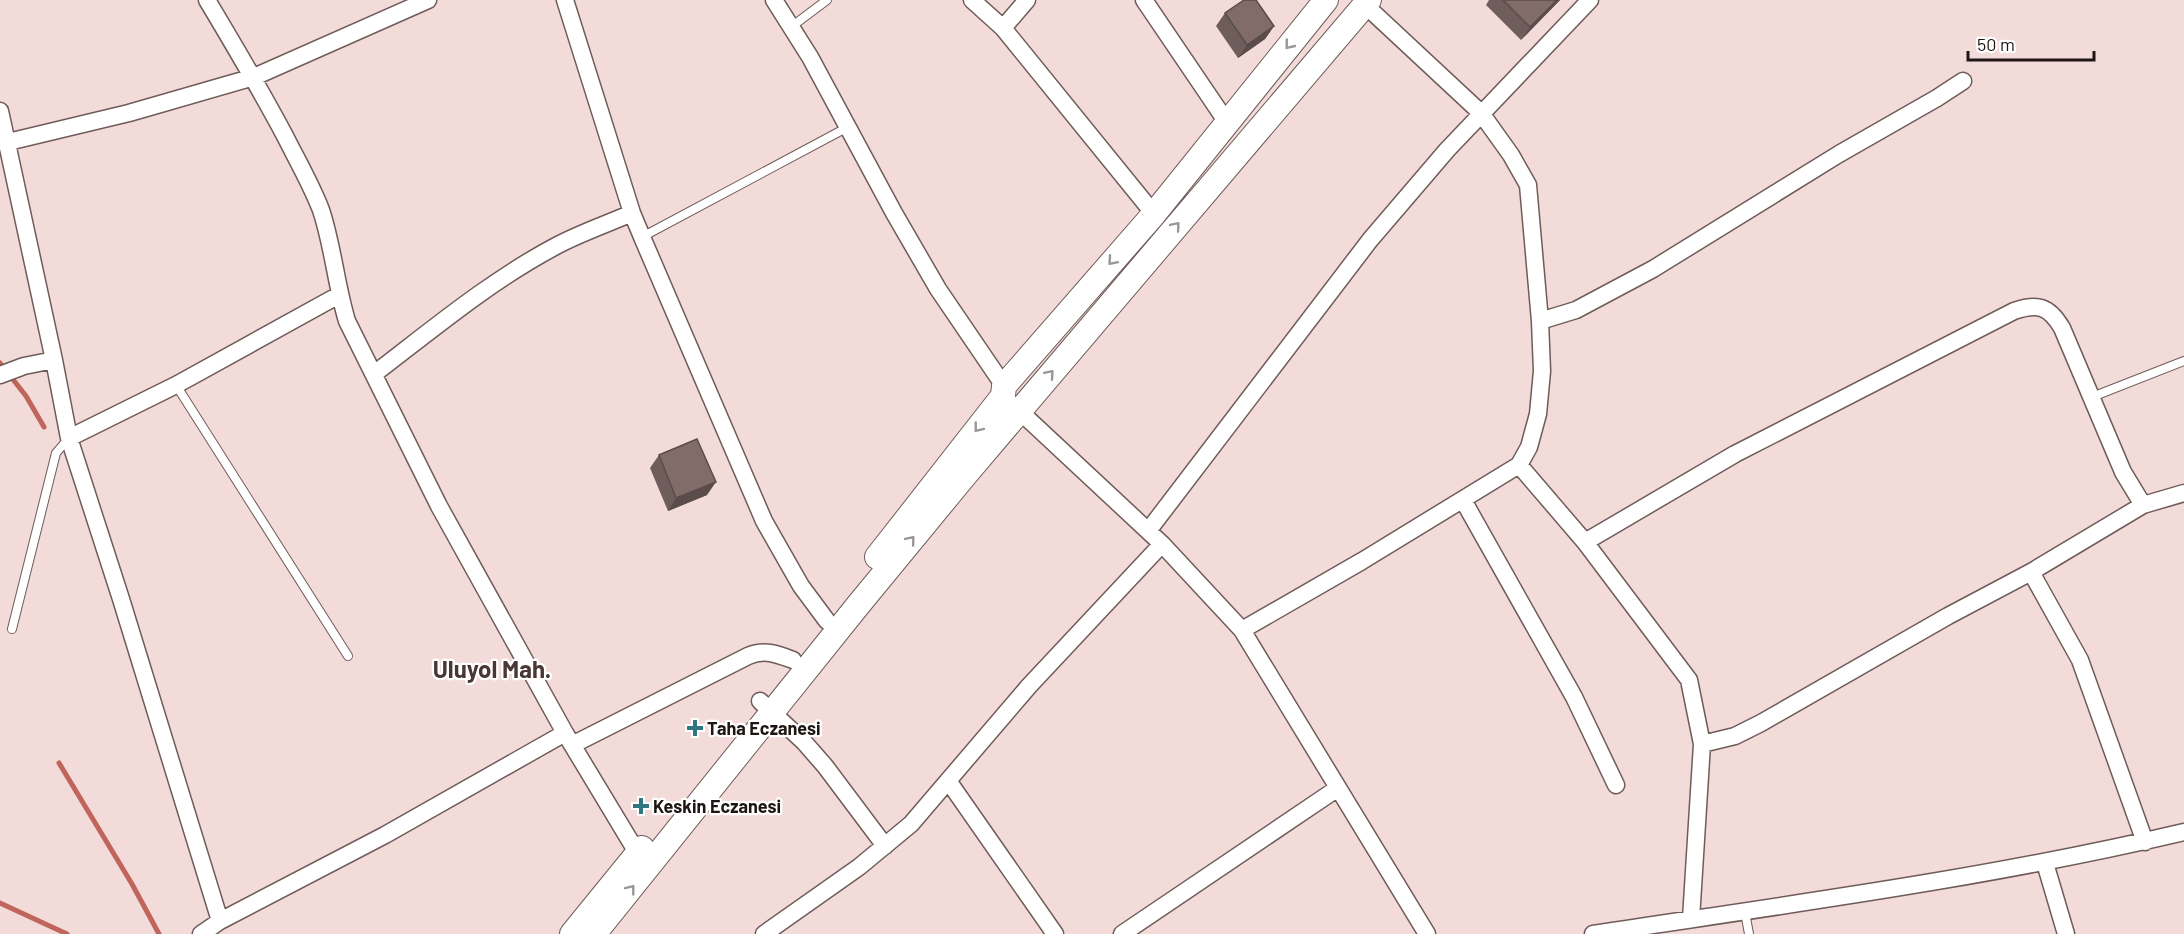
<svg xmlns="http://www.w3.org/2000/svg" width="2184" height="934" font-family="Barlow,sans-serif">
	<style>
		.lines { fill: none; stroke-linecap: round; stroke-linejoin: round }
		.stream { stroke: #c0655b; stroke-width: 5 }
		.service-casing { stroke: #6f5c59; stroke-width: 10 }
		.minor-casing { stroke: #6f5c59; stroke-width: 19 }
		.secondary-casing { stroke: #6f5c59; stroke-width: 26 }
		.service { stroke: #fff; stroke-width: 8 }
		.minor { stroke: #fff; stroke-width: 16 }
		.secondary { stroke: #fff; stroke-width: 24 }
		.wall { fill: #6f5d5b }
		.shaded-wall { fill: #5a4c4a }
		.building { fill: #816c6a; stroke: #5a4c4a; stroke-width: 1.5 }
		.oneway { stroke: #9a9696 }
		.poi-dot { fill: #2e7680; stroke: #fff; stroke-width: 2 }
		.labels { text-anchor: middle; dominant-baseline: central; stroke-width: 4.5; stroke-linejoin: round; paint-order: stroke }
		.poi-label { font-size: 18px; font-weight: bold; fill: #1e1615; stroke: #fff; text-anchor: start }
		.district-label { font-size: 24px; font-weight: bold; fill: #483734; stroke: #fff }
	</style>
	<rect width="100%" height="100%" fill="#f2dbd8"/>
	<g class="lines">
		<path class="stream" d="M0,363L26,396L44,427
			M59,763L132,884L159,934
			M0,903L67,934"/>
		<defs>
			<path id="service" d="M791,27L827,0
				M642,237L848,127
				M176,385L348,656
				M2092,397L2184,361
				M12,629L56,453L69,438
				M1745,912L1749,934"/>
			<path id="minor" d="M207,0C234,45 260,89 285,136C297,160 311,184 321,210C333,246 336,285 347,321L439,506L565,733L638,854
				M565,0L632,213L642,237L764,521L801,586L827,621
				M774,0L810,57L894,213L938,289L1004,386
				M972,0L1003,28L1154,214
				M1144,0L1226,121
				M1003,28L1027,0
				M0,111L54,360L69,438L121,599L220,921
				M8,142L129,113L254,77L428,0
				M1540,321L1576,310L1653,269L1839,154L1937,98L1963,81
				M374,374C433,329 490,281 556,246C580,233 607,224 632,213
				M0,375L24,366L54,360
				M1013,405L1162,544L1242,630L1427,934
				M69,438L176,385L339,295
				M1519,465L1585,542L1689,680L1702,744L1691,919
				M1463,500L1574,697L1616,785
				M1148,531L1370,240L1447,150L1590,0
				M1585,542L1735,454L2014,311C2038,303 2049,306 2062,328L2123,472L2143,505
				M2031,572L2080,660L2145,842
				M1242,630L1362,561L1519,465L1529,447L1538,414L1542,371L1540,321L1528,185L1511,155L1481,113L1365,5
				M760,701L804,742L825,766L885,846
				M1702,744L1735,736L1761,723L1948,616L2031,572L2143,505L2184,493
				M572,745L748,656C765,649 777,654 793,660
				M949,782L1055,934
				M2045,863L2066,934
				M201,934L220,921L385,835L565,733
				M764,934L859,867L911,824L1029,686L1162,544
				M1122,934L1338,788
				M1593,934C1791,904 1989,878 2184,832"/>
			<path id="secondary" d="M877,557L1003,396L1004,386L1154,214L1326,0
				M572,934L642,848
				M594,934L859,604L966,474L1369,0"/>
		</defs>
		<use href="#service" class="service-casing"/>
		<use href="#minor" class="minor-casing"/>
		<use href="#secondary" class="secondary-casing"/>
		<use href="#service" class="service"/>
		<use href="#minor" class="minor"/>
		<use href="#secondary" class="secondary"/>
	</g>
	<path class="wall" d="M1489,0H1560L1521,40L1486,5Z
		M1225,13L1274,26L1265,39L1238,58L1216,26Z
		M659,455L707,495L668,511L650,468Z"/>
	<path class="shaded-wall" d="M1557,0H1560L1521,40L1530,27Z
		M1274,26L1265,39L1238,58L1247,45Z
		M716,482L707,495L668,511L676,498Z"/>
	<path class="building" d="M1244,0H1256L1274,26L1247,45L1225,13Z
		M1503,0H1557L1530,27Z
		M697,439L716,482L676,498L659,455Z"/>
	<defs><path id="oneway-chevron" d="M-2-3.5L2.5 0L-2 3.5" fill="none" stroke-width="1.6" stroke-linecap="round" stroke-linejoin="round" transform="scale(1.5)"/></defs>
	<g class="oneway">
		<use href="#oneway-chevron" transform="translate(1289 45) rotate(129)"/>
		<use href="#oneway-chevron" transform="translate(1176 226) rotate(-50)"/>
		<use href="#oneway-chevron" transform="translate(1112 261) rotate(131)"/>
		<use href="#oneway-chevron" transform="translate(1050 374) rotate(-49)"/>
		<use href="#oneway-chevron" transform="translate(978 428) rotate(128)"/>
		<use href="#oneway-chevron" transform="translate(911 540) rotate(-50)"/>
		<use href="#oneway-chevron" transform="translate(631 889) rotate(-52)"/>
	</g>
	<g class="poi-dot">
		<path d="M692 719h6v6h6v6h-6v6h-6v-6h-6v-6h6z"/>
		<path d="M638 797h6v6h6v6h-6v6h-6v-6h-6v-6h6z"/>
	</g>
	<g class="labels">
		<g class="poi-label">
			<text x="707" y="728">Taha Eczanesi</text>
			<text x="653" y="806">Keskin Eczanesi</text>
		</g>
		<g class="district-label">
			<text x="492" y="668">Uluyol Mah.</text>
		</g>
	</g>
	<path d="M1968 51v9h126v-9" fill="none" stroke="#1e1615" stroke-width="3"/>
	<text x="1977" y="51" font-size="18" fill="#1e1615" stroke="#ffffff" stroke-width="4.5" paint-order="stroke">50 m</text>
</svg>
